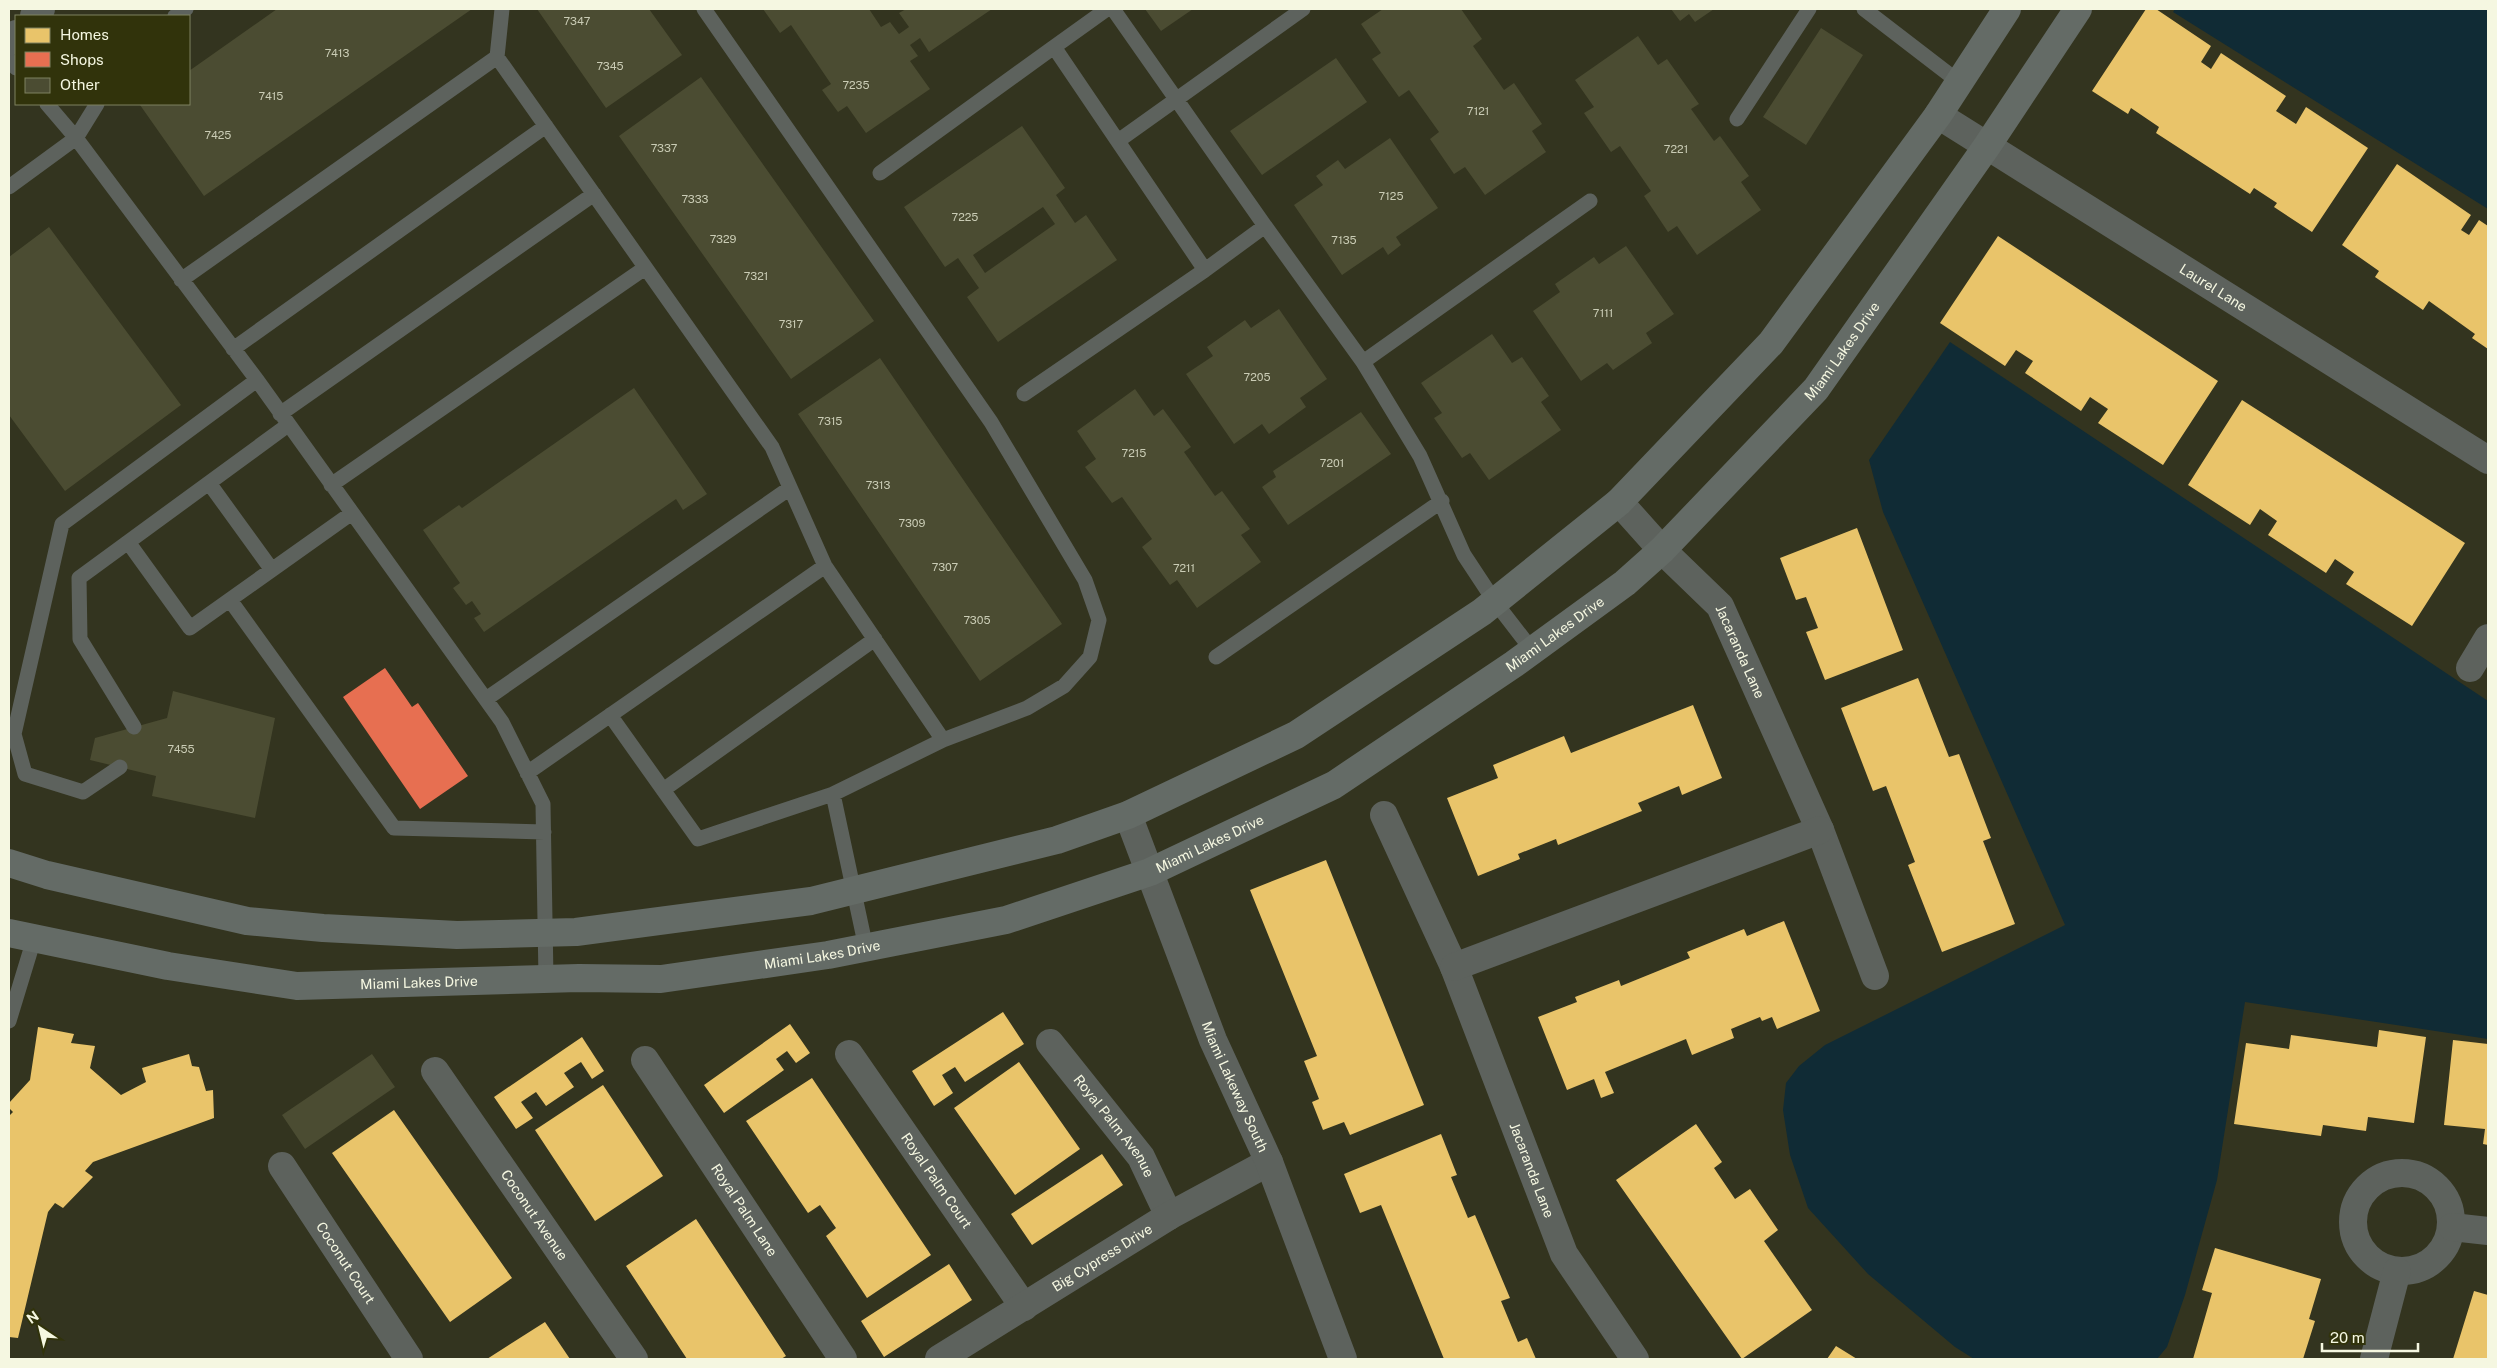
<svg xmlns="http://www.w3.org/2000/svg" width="2497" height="1368" font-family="'Public Sans',sans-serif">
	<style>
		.water { fill: #102b35 }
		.homes { fill: #e9c46a }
		.shops { fill: #e76f51 }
		.building { fill: #4b4c32; fill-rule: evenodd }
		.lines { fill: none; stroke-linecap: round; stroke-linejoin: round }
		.service { stroke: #5d625d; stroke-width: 15 }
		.minor { stroke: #5d625d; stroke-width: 28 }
		.tertiary { stroke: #5d625d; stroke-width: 28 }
		.secondary { stroke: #646b66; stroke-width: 28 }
		.labels { text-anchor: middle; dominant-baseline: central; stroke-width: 5; stroke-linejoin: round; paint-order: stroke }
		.number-label { font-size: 11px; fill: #caccb5 }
		.street-label { font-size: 14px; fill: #f5f7e1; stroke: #31330b }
	</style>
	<rect width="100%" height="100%" fill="#33341f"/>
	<path class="water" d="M2175,9H2488V209L2173,12Z
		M1950,342L2488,701V1039L2245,1002L2217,1180L2185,1295L2167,1347L2157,1359H1974L1955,1347L1868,1274L1808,1208L1790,1155L1783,1110L1786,1083L1799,1066L1825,1045L2065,925L1883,512L1869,460Z"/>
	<path class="homes" d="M2146,9H2156L2211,46L2201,62L2211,69L2221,53L2286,96L2276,111L2296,124L2306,107L2368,148L2312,232L2274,207L2277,203L2254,188L2250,194L2156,133L2159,127L2131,108L2128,114L2092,91Z
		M2397,164L2471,215L2461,230L2469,235L2479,220L2488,226V349L2472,338L2475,334L2429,301L2423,310L2375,277L2379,271L2342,245Z
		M1998,236L2218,381L2163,465L2098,423L2108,409L2090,397L2081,411L2025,373L2033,361L2016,350L2005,366L1940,323Z
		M2242,400L2465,543L2412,626L2346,584L2354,572L2335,559L2326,573L2268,535L2277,521L2260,509L2250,525L2188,485Z
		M1857,528L1903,650L1825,680L1806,632L1818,628L1806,597L1796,600L1780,558Z
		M1918,678L1949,757L1959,754L1991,838L1983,841L2015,924L1942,952L1908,865L1915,862L1886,786L1873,791L1841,708Z
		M1693,705L1722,778L1682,795L1679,786L1638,803L1642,811L1558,845L1556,839L1518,854L1520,859L1478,876L1447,798L1498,778L1493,765L1564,736L1571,753Z
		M1326,860L1424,1105L1350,1135L1344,1122L1323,1130L1312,1102L1319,1099L1304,1061L1317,1056L1250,890Z
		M1784,921L1820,1011L1777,1029L1772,1017L1762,1021L1760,1017L1731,1029L1734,1038L1692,1055L1686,1039L1605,1072L1614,1093L1601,1098L1594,1079L1567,1090L1538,1017L1577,1002L1575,997L1619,980L1621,986L1690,958L1687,952L1744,929L1747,936Z
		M1003,1012L1024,1044L965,1082L955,1067L942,1075L953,1093L934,1106L912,1071Z
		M790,1024L810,1053L796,1063L787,1051L776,1059L784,1070L724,1113L704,1085Z
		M38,1027L74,1034L71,1043L95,1046L90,1068L121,1095L146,1082L142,1068L189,1054L192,1066L199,1067L206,1091L213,1090L214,1118L93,1162L85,1171L93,1177L63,1208L55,1203L48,1212L18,1338L9,1337V1116L13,1112L9,1108V1103L30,1080Z
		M2379,1030L2426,1037L2414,1123L2368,1117L2366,1131L2323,1125L2321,1136L2234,1124L2246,1043L2289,1049L2291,1035L2377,1047Z
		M582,1037L604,1071L592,1079L581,1062L564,1073L574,1087L546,1106L536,1092L521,1102L533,1118L516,1129L494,1097Z
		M2453,1040L2488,1044V1145L2483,1144L2485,1129L2444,1125Z
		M1019,1062L1080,1149L1015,1195L954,1108Z
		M812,1078L931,1255L867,1298L826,1236L836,1228L820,1205L808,1213L746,1121Z
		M603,1085L663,1176L595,1221L535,1130Z
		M394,1110L512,1278L450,1322L332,1153Z
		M1696,1124L1722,1162L1714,1168L1735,1199L1750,1189L1778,1230L1764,1241L1812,1310L1742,1359L1616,1180Z
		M1441,1134L1457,1175L1451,1177L1468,1218L1475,1215L1510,1298L1501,1301L1518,1342L1527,1338L1536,1359H1444L1381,1205L1360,1213L1344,1174Z
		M1102,1154L1123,1185L1032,1245L1011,1214Z
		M696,1219L786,1356L781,1359H687L626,1266Z
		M2215,1248L2321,1279L2309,1319L2315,1321L2303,1359H2193L2212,1293L2202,1290Z
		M949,1264L972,1300L884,1357L861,1321Z
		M2474,1291L2488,1295V1359H2453Z
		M545,1322L570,1359H487Z
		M1836,1346L1857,1359H1827Z"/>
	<path class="shops" d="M385,668L412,707L418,703L468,776L420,809L343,697Z"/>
	<path class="building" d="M277,9H472L204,196L140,105L189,104V71Z
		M537,9H649L682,55L606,108Z
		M763,9H869L881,27L890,22L899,34L909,27L899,13L906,9H992L929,52L920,38L910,45L918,56L910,61L930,89L866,133L847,106L838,112L822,90L831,84L791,25L780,33Z
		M1145,9H1193L1161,31Z
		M1383,9H1461L1482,39L1473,46L1504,90L1514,83L1542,124L1532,131L1546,152L1485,195L1465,167L1454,174L1430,139L1439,132L1409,90L1399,97L1372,59L1381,53L1361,24Z
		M1671,9H1714L1695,22L1689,14L1680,21Z
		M1821,28L1863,55L1806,145L1763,117Z
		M1638,36L1658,65L1667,59L1699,104L1691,109L1714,141L1720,136L1749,176L1741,182L1761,210L1697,255L1677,226L1668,232L1644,196L1651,191L1620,146L1611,152L1584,113L1594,107L1575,80Z
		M1336,58L1367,102L1262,175L1230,131Z
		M701,77L874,321L791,379L619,136Z
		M1022,126L1065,188L1056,195L1075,223L1086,215L1117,260L998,342L967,297L979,288L958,258L945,267L904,207ZM1043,207L1055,224L985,273L973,255Z
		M1390,138L1438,208L1396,237L1401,245L1388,255L1383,247L1342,275L1294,205L1323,185L1316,176L1338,160L1345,169Z
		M49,227L181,405L65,491L9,415V257Z
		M1626,246L1674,314L1646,333L1652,343L1613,370L1607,363L1581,381L1533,311L1560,292L1555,284L1594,257L1599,264Z
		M1279,309L1327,379L1300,398L1306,407L1269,434L1262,424L1234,444L1186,374L1213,356L1207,347L1245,320L1251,328Z
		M1492,334L1512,363L1522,357L1549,396L1541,402L1561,430L1489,480L1470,453L1462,458L1434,418L1442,413L1421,383Z
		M880,358L1062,624L980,681L798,414Z
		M634,388L707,494L683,510L676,499L484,632L474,618L481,614L472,601L466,605L453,588L460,583L423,530L459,505L462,508Z
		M1135,389L1154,416L1163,409L1191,447L1184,452L1215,496L1222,491L1250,529L1241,535L1261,562L1197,608L1177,580L1170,585L1142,547L1152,539L1122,497L1112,503L1085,467L1096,459L1077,431Z
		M1361,412L1391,454L1288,525L1262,487L1276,477L1273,471Z
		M173,691L275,718L255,818L152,796L156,776L90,760L95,738L167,718Z
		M372,1054L395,1087L305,1149L282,1115Z"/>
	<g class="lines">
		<path class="service" d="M704,9L991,422L1085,580L1099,620L1090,657L1064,686L1027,708L943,740L833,794L866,948
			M1113,9L1265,226
			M1864,9L1959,82
			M175,16L186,9
			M1054,47L1107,9
			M497,57L502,9
			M9,60L16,68
			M47,104L76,138L257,380L502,722L543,804L546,979
			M1737,119L1809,9
			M1118,141L1303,9
			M880,173L1054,47L1205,270L1024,394
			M9,187L76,138L97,104
			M1205,270L1265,226L1363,362L1420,456L1464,555L1495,602L1532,650
			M181,280L497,57L772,447L825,566
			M233,349L546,126
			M1363,362L1590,201
			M280,414L594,194
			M209,483L272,570
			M331,485L645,268
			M128,542L190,628L352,513
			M230,600L394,828L544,832
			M1216,657L1442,501
			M486,699L790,488
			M610,715L698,839L833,794
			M134,727L80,639L79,578L288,425
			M120,767L83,792L25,774L14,734L62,524L257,380
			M527,773L825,566L943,740
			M663,790L875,639
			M9,1021L34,939"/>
		<g class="minor">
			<path id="s1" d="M1938,115L2488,460"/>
			<path id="s2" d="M1619,502L1662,550L1720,606L1820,830L1875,976"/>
			<path d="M2470,668L2488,638"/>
			<path id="s3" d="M1384,815L1454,967L1564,1254L1635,1359"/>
			<path d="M1454,967L1820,830"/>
			<path id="s4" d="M1050,1043L1141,1157L1169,1216"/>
			<path id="s5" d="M849,1054L1024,1307"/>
			<path id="s6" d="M645,1060L843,1359"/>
			<path id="s7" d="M435,1071L634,1359"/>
			<path id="s8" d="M282,1166L409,1359"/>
			<circle cx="2402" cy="1222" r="49"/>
			<path d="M2452,1227L2488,1231"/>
			<path id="s9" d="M939,1359L1169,1216L1269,1162"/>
			<path d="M2374,1359L2397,1271"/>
		</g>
		<g class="tertiary">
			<path d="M34,16L41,9"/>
			<path d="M9,42L16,34"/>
			<path id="s10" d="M1128,815L1213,1040L1269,1162L1343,1359"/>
		</g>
		<g class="secondary">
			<path d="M9,863L47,875L247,921L323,928L457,935L576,932L811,901L1057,840L1128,815L1296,735L1482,612L1619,502L1771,343L1938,115L2007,9"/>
			<path id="s11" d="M9,933L168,966L297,986L579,978L661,979L828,955L1006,920L1150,872L1334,785L1514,664L1625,583L1662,550L1816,389L1987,146L2078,9"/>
		</g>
	</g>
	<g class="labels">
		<g class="number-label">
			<text x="577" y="21">7347</text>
			<text x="337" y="53">7413</text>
			<text x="610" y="66">7345</text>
			<text x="856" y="85">7235</text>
			<text x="271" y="96">7415</text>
			<text x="1478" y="111">7121</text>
			<text x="218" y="135">7425</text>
			<text x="664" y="148">7337</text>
			<text x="1676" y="149">7221</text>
			<text x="1391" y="196">7125</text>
			<text x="695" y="199">7333</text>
			<text x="965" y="217">7225</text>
			<text x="723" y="239">7329</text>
			<text x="1344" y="240">7135</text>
			<text x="756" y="276">7321</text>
			<text x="1603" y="313">7111</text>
			<text x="791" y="324">7317</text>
			<text x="1257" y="377">7205</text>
			<text x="830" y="421">7315</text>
			<text x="1134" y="453">7215</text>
			<text x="1332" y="463">7201</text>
			<text x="878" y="485">7313</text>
			<text x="912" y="523">7309</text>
			<text x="945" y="567">7307</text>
			<text x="1184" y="568">7211</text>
			<text x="977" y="620">7305</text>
			<text x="181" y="749">7455</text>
		</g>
		<g class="street-label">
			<text stroke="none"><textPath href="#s1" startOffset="325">Laurel Lane</textPath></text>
			<text stroke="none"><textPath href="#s11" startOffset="2035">Miami Lakes Drive</textPath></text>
			<text stroke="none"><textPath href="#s11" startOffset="1630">Miami Lakes Drive</textPath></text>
			<text stroke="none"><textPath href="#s2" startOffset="195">Jacaranda Lane</textPath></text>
			<text stroke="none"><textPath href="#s11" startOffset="1225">Miami Lakes Drive</textPath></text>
			<text stroke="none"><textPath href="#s11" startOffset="820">Miami Lakes Drive</textPath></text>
			<text stroke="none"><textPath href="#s11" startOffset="415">Miami Lakes Drive</textPath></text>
			<text stroke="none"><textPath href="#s10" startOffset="292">Miami Lakeway South</textPath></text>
			<text stroke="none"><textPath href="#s4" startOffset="105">Royal Palm Avenue</textPath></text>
			<text stroke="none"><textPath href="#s3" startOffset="385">Jacaranda Lane</textPath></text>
			<text stroke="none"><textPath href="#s5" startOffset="154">Royal Palm Court</textPath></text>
			<text stroke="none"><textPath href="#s6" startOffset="180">Royal Palm Lane</textPath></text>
			<text stroke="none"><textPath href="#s7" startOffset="175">Coconut Avenue</textPath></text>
			<text stroke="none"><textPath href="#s9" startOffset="192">Big Cypress Drive</textPath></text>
			<text stroke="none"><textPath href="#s8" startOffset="116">Coconut Court</textPath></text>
		</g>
	</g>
	<rect width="2497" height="1368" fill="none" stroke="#f5f7e1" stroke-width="20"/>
	<rect x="15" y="15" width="175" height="90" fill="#31330b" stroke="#7f8161"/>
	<rect x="25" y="28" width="25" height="15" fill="#e9c46a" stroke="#7f8161"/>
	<text x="60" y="40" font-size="15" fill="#f5f7e1">Homes</text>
	<rect x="25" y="52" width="25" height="15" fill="#e76f51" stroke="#7f8161"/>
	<text x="60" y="65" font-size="15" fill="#f5f7e1">Shops</text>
	<rect x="25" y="78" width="25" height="15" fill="#4b4c32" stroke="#7f8161"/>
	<text x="60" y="90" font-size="15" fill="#f5f7e1">Other</text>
	<g transform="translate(40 1328) rotate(325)" stroke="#31330b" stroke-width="4" paint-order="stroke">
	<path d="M0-4L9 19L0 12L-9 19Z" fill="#f5f7e1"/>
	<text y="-8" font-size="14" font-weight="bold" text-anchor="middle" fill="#f5f7e1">N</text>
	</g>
	<path d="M2322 1343v8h96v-8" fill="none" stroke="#f5f7e1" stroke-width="2.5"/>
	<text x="2330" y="1343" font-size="15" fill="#f5f7e1" stroke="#31330b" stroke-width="4" paint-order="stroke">20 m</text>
</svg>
